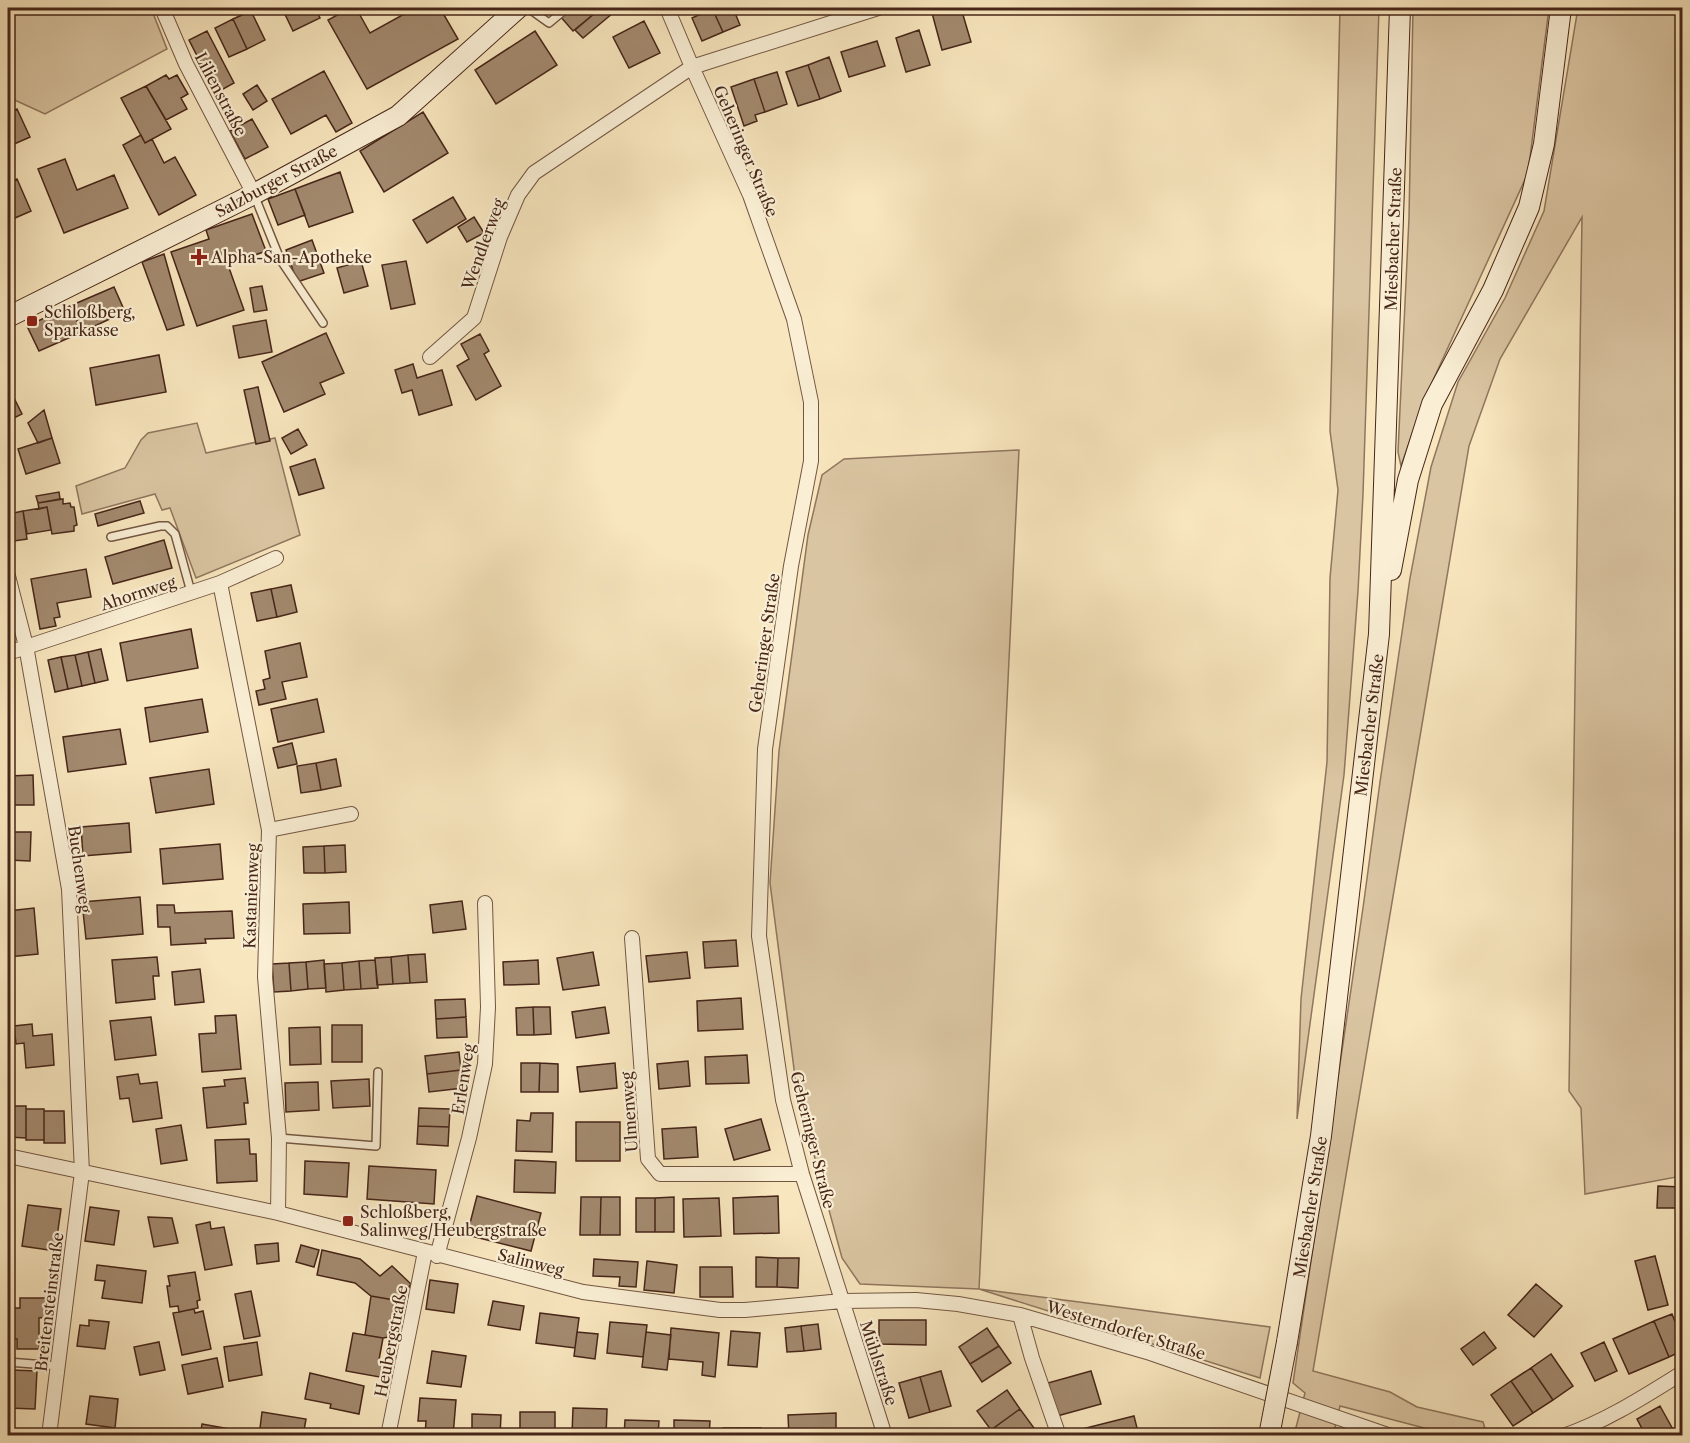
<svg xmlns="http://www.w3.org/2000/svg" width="1690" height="1443" font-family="'Libre Caslon Text',serif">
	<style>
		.green { fill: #dac5a2; stroke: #90765e; stroke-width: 1.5 }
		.building { fill: #a38a6f; stroke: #472619; stroke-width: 1.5 }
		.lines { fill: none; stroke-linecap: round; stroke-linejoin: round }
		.lane-casing { stroke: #735642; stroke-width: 10 }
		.street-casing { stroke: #735642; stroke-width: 16 }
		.secondary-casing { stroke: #472619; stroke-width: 22 }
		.lane { stroke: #faefd5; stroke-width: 7 }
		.street { stroke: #faefd5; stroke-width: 14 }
		.secondary { stroke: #faefd5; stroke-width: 20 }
		.secondary-bridge-casing { stroke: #472619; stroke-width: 22; stroke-linecap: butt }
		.secondary-bridge { stroke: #faefd5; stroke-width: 20 }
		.poi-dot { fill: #8f2418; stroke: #faefd5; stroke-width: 2 }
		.labels { text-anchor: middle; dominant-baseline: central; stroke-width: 4.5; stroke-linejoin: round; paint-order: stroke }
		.street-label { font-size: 16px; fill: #472619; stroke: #faefd5 }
		.poi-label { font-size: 16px; fill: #472619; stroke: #faefd5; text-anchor: start }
	</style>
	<rect width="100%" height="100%" fill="#f8e6be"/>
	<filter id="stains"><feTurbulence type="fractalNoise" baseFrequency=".00333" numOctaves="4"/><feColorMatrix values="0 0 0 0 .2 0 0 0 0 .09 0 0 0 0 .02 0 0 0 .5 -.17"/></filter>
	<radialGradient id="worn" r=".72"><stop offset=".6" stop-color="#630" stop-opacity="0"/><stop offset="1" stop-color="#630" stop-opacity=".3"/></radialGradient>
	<path class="green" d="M8,8H151L167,49L45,114L8,97Z
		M1340,8H1379L1363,494L1358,591L1344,775L1297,1119L1301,999L1327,762L1330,578L1338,490L1330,431Z
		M1413,8H1549L1528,173L1423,402L1401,466L1398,452L1409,218Z
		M1578,8H1682V1176L1585,1194L1581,1108L1569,1091L1582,217L1500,359L1469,446L1313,1371L1390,1392L1417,1407L1483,1422L1487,1435H1451L1340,1406L1335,1427L1353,1435H1294L1305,1393L1293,1383L1363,908L1380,782L1410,578L1431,467L1458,382L1505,298L1544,211Z
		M197,423L206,453L275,438L300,535L196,578L170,508L162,510L155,494L82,514L76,486L125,468L141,440L148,433Z
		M1019,450L979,1289L1270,1327L1260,1378L979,1289L860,1284L842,1258L797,1092L770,883L779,751L808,535L822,475L844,459Z"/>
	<path class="building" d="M282,8H315L320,18L293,31Z
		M350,8H356L370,33L415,8H440L458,39L367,89L328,20Z
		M553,8H601L573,31Z
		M601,8H619L583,38L575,30Z
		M702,8H712L723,32L702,41L692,18L701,14L698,9Z
		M712,8H733L740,25L723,32Z
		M952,8H961L971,42L942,50L932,13Z
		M251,11L265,40L247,49L233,19Z
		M233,19L247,49L229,57L215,28Z
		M644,21L660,53L629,68L613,37Z
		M919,30L930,65L906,72L896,38Z
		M207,31L234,83L216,93L189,40Z
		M535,31L557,65L496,104L475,70Z
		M877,41L885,66L849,77L841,52Z
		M829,57L841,91L820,99L808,65Z
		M808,65L820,99L798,106L786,72Z
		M324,71L352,123L336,132L326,115L291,134L272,99Z
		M777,72L787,104L765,112L754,79Z
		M166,75L169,79L177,75L188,94L181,98L187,109L166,120L146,86Z
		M754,79L765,112L755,115L757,121L744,126L731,87Z
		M257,85L267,101L253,110L243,94Z
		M146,86L171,129L145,143L121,98Z
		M17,109L30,137L12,145L8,135V113Z
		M423,112L448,153L384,192L360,151Z
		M252,119L268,147L245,159L230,131Z
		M141,135L145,143L152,139L164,163L175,157L196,195L159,215L123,145Z
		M65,159L77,190L114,175L128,208L64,233L38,169Z
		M340,172L353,212L309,227L295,189Z
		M17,179L31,211L8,221V183Z
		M295,189L305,215L278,225L268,199Z
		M453,197L466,219L427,243L413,220Z
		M252,214L266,251L228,265L244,310L197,326L171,252L209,239L206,230Z
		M474,217L484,233L467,242L458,227Z
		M312,240L324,273L297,282L286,250Z
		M164,254L184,325L167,330L142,262Z
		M361,261L368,286L344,293L337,268Z
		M406,261L415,304L391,309L382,265Z
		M262,286L267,310L254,312L250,288Z
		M114,287L125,312L82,332L70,306Z
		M70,306L82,332L39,351L27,326Z
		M266,320L272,352L239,358L233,326Z
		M326,333L344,373L320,383L325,394L284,412L262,362Z
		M480,334L489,351L484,354L501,386L476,400L457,366L469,359L461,344Z
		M159,355L166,392L96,405L90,368Z
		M413,364L417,378L442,370L452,405L419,415L412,390L402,393L395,370Z
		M8,386L22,414L8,421Z
		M258,387L270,441L256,444L244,390Z
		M44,410L52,438L38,443L28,423Z
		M298,429L307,445L291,454L282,438Z
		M52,438L60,463L26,474L18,449Z
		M315,459L324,488L299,495L290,467Z
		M59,492L60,499L38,503L36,496Z
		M63,499V504L70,503L71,507H74L77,525L74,526V531L52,534L47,507L39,509L38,503Z
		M140,501L144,513L98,526L95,514Z
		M47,507L51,530L27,534L23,511Z
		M23,511L27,539L14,541L9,514Z
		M164,540L172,568L113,584L105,557Z
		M86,569L91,597L57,603L60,617L54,618L56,626L40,629L31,579Z
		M291,585L297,612L277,617L271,589Z
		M271,589L277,617L257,621L251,593Z
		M191,629L198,668L127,681L120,643Z
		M300,643L307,677L282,682L286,699L259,705L256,691L265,689L263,680L270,678L265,651Z
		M101,649L108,680L95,683L88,652Z
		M88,652L95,683L82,686L75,655Z
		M75,655L82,686L68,689L61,657Z
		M61,657L68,689L55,692L48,660Z
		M202,699L208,732L150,742L145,708Z
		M317,699L324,732L278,742L271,709Z
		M120,729L126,764L68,772L63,737Z
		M292,743L297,764L278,768L273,748Z
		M336,759L341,786L321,790L316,763Z
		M316,763L321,790L301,793L297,766Z
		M209,769L214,804L156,813L150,778Z
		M33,775L34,805H8V776Z
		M129,823L131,852L83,856L81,827Z
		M8,832H31L30,861L8,860Z
		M220,844L223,879L163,884L160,849Z
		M345,845L346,872L325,873L324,846Z
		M324,846L325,873H304L303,847Z
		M140,897L143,934L86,939L82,902Z
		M462,901L466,929L433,933L430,905Z
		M349,902L350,933L304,934L303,904Z
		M157,905H174L175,913L232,911L234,938L205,939L206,943L171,945L170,927H158Z
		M34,908L38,954L8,957V911Z
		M736,940L738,966L705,968L703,942Z
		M593,952L599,985L563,990L557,958Z
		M687,952L690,978L649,982L646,956Z
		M425,954L427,982L410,983L408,955Z
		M408,955L410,983L393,984L391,957Z
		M157,957L159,976H153L155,999L116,1003L112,960Z
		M391,957L393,984L377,985L375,958Z
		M324,960L326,988L308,989L306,962Z
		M375,960L378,988L361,989L359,961Z
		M538,960L539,984L504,985L503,962Z
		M359,961L361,989L344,990L342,963Z
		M306,962L308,989L291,991L289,963Z
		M289,963L291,991L274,992L272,964Z
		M342,963L344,990L326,992L324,964Z
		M200,969L204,1002L175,1005L172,972Z
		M741,998L743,1029L698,1031L697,1001Z
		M465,999L466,1017L436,1019L435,1000Z
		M533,1007H550L551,1034L534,1035Z
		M533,1007L534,1035H517L516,1008Z
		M605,1007L609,1033L576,1038L572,1012Z
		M236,1015L241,1069L202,1072L199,1034L216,1033L215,1016Z
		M151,1017L156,1055L115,1060L110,1021Z
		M466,1017L467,1037L437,1038L436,1019Z
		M32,1024L33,1036L52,1034L54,1065L26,1068L24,1043L16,1044L14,1026Z
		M332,1025H362V1062H332Z
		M320,1027L321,1064L290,1065L289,1028Z
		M459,1052L461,1070L427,1074L425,1056Z
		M747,1055L749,1083L706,1084L705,1057Z
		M688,1061L690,1086L659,1089L657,1064Z
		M521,1063H540L539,1092H521Z
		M540,1063L558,1064V1092H539Z
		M615,1063L617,1088L580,1092L577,1067Z
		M461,1070L463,1088L429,1092L427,1074Z
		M138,1074L140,1084L157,1082L162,1118L133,1122L129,1098L120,1099L117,1077Z
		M245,1078L248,1103H244L246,1124L207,1128L203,1088L225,1086L224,1080Z
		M369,1079L370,1106L333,1108L331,1081Z
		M318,1082L319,1110L286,1112L285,1083Z
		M8,1106H26V1138L8,1137Z
		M419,1108L450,1109L449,1127L418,1126Z
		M26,1109H44V1140H26Z
		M44,1111H64L65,1143H44Z
		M531,1113H553L552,1152L516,1151L517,1120L530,1121Z
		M761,1119L770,1150L734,1160L725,1129Z
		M576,1122H620V1161H576Z
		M181,1125L187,1160L161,1164L156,1129Z
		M418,1126L449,1127L448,1146L417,1144Z
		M696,1127L698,1157L664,1159L662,1129Z
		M249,1139L250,1154H256L257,1181L217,1183L215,1140Z
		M515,1160L556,1162L555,1193L514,1192Z
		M305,1161L349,1163L347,1197L304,1194Z
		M369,1166L436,1170L434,1204L367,1199Z
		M1658,1186L1681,1187V1208H1657Z
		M477,1196L541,1213L531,1251L467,1235Z
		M778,1196L779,1233L734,1234L733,1198Z
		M581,1197H601L600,1235H580Z
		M601,1197H620V1235H600Z
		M674,1197V1232H655V1198Z
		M636,1198H655V1232H636Z
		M719,1198L721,1236L684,1237L683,1199Z
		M28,1205L61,1209L55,1251L22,1246Z
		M90,1207L119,1211L114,1245L85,1241Z
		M148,1217L172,1218L178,1243L154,1247Z
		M210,1222L211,1229L224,1227L232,1265L205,1270L196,1225Z
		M278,1243L279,1261L257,1264L255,1245Z
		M301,1245L319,1250L314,1267L296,1262Z
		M322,1250L360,1259L380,1276L392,1266L411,1284L400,1301L371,1296L355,1283L317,1275Z
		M1655,1256L1668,1305L1648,1310L1635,1261Z
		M756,1257L778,1258L777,1287H756Z
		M778,1258H799L798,1288L777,1287Z
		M594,1259L638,1262L636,1287L619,1286L620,1277L593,1276Z
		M647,1261L677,1265L674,1293L644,1290Z
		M97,1265L146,1271L142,1303L102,1298L105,1281L95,1280Z
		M700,1267H732L733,1297H700Z
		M195,1272L200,1300L197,1301L198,1308L179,1312L178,1306L170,1307L167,1286H170L168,1276Z
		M430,1280L458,1284L454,1313L426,1309Z
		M1536,1284L1562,1306L1534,1337L1508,1315Z
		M251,1291L260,1336L244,1339L235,1294Z
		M371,1296L400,1301L394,1336L383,1338L365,1335Z
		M20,1298H46V1317L39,1318V1349H17V1339H8V1308H20Z
		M493,1301L524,1306L520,1330L488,1325Z
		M194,1309L195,1313L203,1311L211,1349L182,1355L173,1313Z
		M540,1313L579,1318L575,1348L536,1343Z
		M1672,1314L1682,1339V1351L1669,1357L1654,1321Z
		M89,1320L109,1322L105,1349L77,1346L80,1325L89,1326Z
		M879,1320H926V1345L879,1344Z
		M1654,1321L1669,1357L1629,1374L1613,1339Z
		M610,1322L647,1325L643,1357L607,1353Z
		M818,1324L821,1349L804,1351L801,1326Z
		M801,1326L804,1351L787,1352L785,1328Z
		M671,1328L719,1333L715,1377L702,1375L703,1362L669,1359Z
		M987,1328L999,1346L970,1364L959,1347Z
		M731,1331L760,1333L757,1367L728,1365Z
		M577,1332L598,1334L595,1359L574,1356Z
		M646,1332L671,1335L667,1370L642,1367Z
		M1484,1332L1496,1348L1473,1365L1461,1349Z
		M353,1333L383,1338L379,1360L388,1362L385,1378L346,1371Z
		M159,1342L165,1370L140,1375L134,1347Z
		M257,1342L262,1375L229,1381L224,1347Z
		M1604,1342L1617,1371L1595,1381L1581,1353Z
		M999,1346L1011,1363L982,1382L970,1364Z
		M432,1351L466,1356L461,1387L427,1383Z
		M1551,1354L1573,1386L1553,1400L1531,1368Z
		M217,1358L223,1387L188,1394L182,1365Z
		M1531,1368L1553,1400L1533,1413L1511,1381Z
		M12,1370L37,1371L35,1409L8,1408V1376H12Z
		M941,1371L951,1406L930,1412L920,1377Z
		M1091,1371L1101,1404L1057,1416L1048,1383Z
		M310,1373L364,1386L359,1414L330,1408L331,1404L305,1399Z
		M920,1377L930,1412L909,1418L899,1383Z
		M1511,1381L1533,1413L1513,1426L1491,1395Z
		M1007,1390L1020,1409L991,1430L977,1411Z
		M90,1396L118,1399L115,1428L86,1424Z
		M420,1398L456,1400L453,1436H425L426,1421H418Z
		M1660,1406L1675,1433L1671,1436H1646L1637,1419Z
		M573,1408L607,1409L606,1436L572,1435Z
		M1020,1409L1034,1428L1023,1436H995L991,1430Z
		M262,1412L306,1419L303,1436H259Z
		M520,1412H555V1436H520Z
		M836,1413V1436H789L788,1415Z
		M472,1414L501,1415L500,1436H472Z
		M1134,1416L1139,1436H1079L1078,1430Z
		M625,1420L659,1421L658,1436H624Z
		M674,1420L710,1421L709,1436H674Z
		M202,1424L247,1432L246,1436H200Z
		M723,1428H761V1436H723Z"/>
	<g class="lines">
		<defs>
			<path id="lane" d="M528,8L549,23L567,8
				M255,197L280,259L323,323
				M111,537L160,526H167L175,534L191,592
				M279,1138L376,1146L378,1072
				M8,1362L59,1366"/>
			<path id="street" d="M162,8L186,64L254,194
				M667,8L692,67L750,195L794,319L811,402V461L791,566L765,749L759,936L783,1100L802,1174L885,1436
				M430,357L474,318L500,237L518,195L534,173L692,67L878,8
				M8,576L26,646L69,889L82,1172L49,1436
				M220,583L269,830L265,977L279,1138L278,1213
				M8,653L220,583L276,558
				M269,830L351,814
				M632,938L648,1159L660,1174H802
				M8,1156L278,1213L583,1292L720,1310H745L842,1301L916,1300L958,1304L1020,1315L1147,1352L1391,1436
				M437,1256L469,1138L485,1064L488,1007L485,903
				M1020,1315L1032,1358L1059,1436
				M388,1436L425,1252
				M1563,1436C1605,1422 1645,1396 1682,1373"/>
			<path id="secondary" d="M8,317L254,194L398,116L518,8
				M1391,570L1408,480L1432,404L1493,290L1529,207L1544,144L1561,8
				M1287,1342L1321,1136L1379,634L1400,8"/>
		</defs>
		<use href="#lane" class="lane-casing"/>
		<use href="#street" class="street-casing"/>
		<use href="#secondary" class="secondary-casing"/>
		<use href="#lane" class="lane"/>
		<use href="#street" class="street"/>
		<use href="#secondary" class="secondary"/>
		<defs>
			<path id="secondary-bridge" d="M1269,1436L1287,1342"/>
		</defs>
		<use href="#secondary-bridge" class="secondary-bridge-casing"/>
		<use href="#secondary-bridge" class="secondary-bridge"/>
	</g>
	<g class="poi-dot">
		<path d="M196 248h6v6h6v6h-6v6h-6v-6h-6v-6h6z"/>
		<rect x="26" y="315" width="12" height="12" rx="3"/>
		<rect x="342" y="1215" width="12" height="12" rx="3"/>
	</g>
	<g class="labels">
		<g class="street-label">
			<text transform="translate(221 94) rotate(62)">Lilienstraße</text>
			<text transform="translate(746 151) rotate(67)">Geheringer Straße</text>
			<text transform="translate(276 181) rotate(-28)">Salzburger Straße</text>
			<text transform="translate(1393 239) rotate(-88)">Miesbacher Straße</text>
			<text transform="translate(483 244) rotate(-70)">Wendlerweg</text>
			<text transform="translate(138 593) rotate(-18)">Ahornweg</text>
			<text transform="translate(764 643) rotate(-82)">Geheringer Straße</text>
			<text transform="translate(1369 725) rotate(-83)">Miesbacher Straße</text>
			<text transform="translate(80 869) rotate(82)">Buchenweg</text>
			<text transform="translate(251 896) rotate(-88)">Kastanienweg</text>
			<text transform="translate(463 1079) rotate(-81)">Erlenweg</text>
			<text transform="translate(629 1112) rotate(-94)">Ulmenweg</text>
			<text transform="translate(813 1140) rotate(76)">Geheringer Straße</text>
			<text transform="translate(1310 1207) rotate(-81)">Miesbacher Straße</text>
			<text transform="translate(531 1262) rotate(14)">Salinweg</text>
			<text transform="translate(49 1302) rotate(-83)">Breitensteinstraße</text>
			<text transform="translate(1126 1330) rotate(17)">Westerndorfer Straße</text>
			<text transform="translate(391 1341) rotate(-79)">Heubergstraße</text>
			<text transform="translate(879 1363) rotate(72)">Mühlstraße</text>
		</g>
		<g class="poi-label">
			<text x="211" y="257">Alpha-San-Apotheke</text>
			<text x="44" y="312">Schloßberg,<tspan x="44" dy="18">Sparkasse</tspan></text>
			<text x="360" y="1212">Schloßberg,<tspan x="360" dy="18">Salinweg/Heubergstraße</tspan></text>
		</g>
	</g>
	<rect width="1690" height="1443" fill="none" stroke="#f8e6be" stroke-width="30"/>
	<rect x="9" y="9" width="1672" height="1425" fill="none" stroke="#472619" stroke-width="3"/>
	<rect x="15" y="15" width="1660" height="1413" fill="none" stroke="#472619" stroke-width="1.5"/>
	<rect width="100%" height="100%" filter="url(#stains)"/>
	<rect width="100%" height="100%" fill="url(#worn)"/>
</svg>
